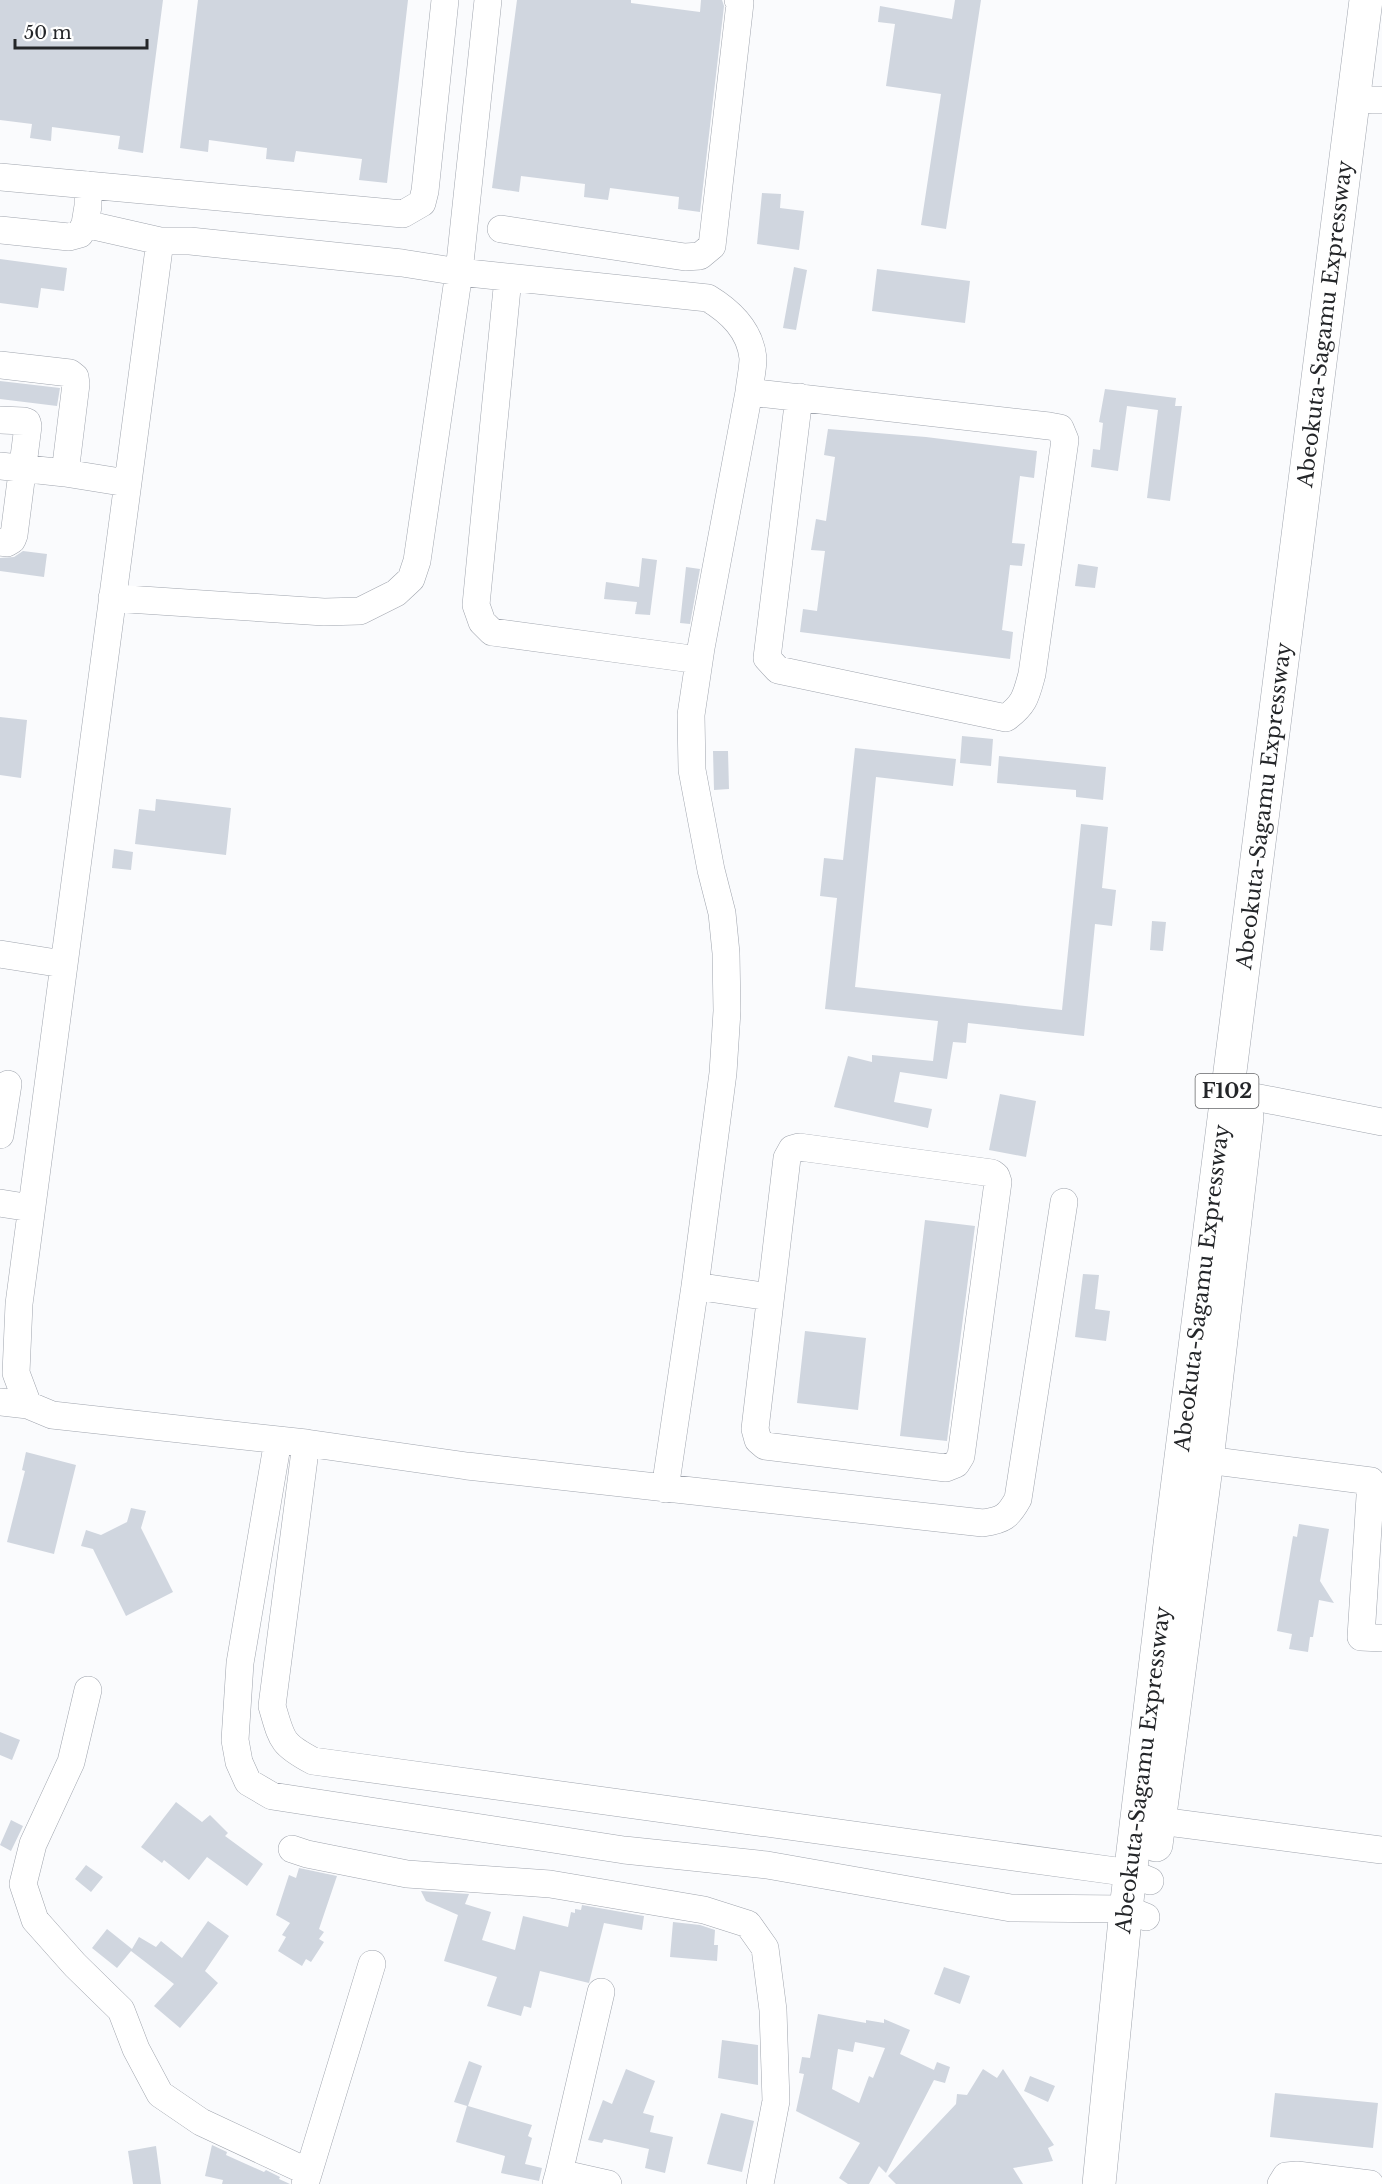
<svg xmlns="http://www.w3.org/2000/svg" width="1382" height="2184" font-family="'Libre Baskerville',serif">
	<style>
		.building { fill: #d0d6df; fill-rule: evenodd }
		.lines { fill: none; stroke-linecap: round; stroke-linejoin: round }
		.minor-casing { stroke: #a0a5ae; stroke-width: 28 }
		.highway-casing { stroke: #a0a5ae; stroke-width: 34 }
		.minor { stroke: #fff; stroke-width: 27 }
		.highway { stroke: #fff; stroke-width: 33 }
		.labels { text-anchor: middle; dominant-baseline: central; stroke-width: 4.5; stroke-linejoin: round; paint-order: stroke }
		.shield { fill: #fff; stroke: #666769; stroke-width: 1.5 }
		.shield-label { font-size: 20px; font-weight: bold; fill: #242629 }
		.street-label { font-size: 21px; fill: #242629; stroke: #fff }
	</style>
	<rect width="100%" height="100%" fill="#fafbfd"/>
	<path class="building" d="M0,0H163L143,153L118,149L120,136L52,127L51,141L30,138L32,124L0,120Z
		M198,0H408L387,183L359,180L362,159L296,151L294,162L266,159L267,148L209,140L208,152L180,148Z
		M517,0H631V3L700,12L701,0H722L724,6L700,212L678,209L679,197L610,188L608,200L584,197L585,184L521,176L519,192L492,188Z
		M955,0H981L946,229L921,225L941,94L886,86L895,24L878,22L880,6L952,19Z
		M762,193L781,194L780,208L804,211L799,250L757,244Z
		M0,259L67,268L64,291L41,288L38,308L0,303Z
		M794,267L807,270L796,330L783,328Z
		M877,269L970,281L965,323L872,311Z
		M0,381L60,388L57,406L0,399Z
		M1105,389L1176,398L1175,406H1182L1170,501L1147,498L1158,410L1127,406L1118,471L1091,467L1093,449L1100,450L1103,423L1099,422Z
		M828,429L926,437L1037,451L1034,478L1020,476L1012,543L1025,544L1022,566L1010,565L1002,630L1013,632L1010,659L800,632L803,609L817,611L825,551L811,550L816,519L826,521L835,457L824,455Z
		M23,551L47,554L44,577L0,571V558L14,557Z
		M642,558L657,560L650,615L635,614L637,602L604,599L606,582L639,587Z
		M1078,564L1098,567L1095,588L1075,586Z
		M686,567L700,569L690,624L680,623Z
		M0,717L27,720L21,778L0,775Z
		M962,736L993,739L991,766L960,763Z
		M855,748L956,759L953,786L876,777L855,987L1062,1010L1081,824L1108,827L1102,888L1116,890L1112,926L1095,924L1084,1036L968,1023L966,1043L953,1042L947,1079L900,1072L894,1102L932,1109L928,1128L834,1107L848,1056L872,1062V1055L933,1061L938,1021L825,1009L837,898L820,896L824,858L843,860Z
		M713,751H728L729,789L714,790Z
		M999,756L1106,767L1103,800L1076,797V790L997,783Z
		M156,799L231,808L226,855L135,844L139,809L155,811Z
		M114,849L133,852L131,870L112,868Z
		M1152,921L1166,922L1163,951L1150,950Z
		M1000,1094L1036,1101L1026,1157L989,1150Z
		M925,1220L975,1226L947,1441L900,1436Z
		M1083,1274L1099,1275L1095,1309L1110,1311L1106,1341L1075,1337Z
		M805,1331L866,1338L858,1410L797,1403Z
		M26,1452L76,1465L54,1554L7,1542L25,1471L22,1470Z
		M131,1508L146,1511L141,1528L173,1592L126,1616L93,1549L81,1546L86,1530L101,1535L127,1522Z
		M1299,1524L1329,1529L1320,1581L1334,1603L1319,1600L1313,1637H1310L1308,1652L1289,1649L1292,1634L1277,1631L1293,1536L1297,1537Z
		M0,1732L20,1740L12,1760L0,1755Z
		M176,1802L202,1822L210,1815L228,1833L225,1836L263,1864L247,1886L207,1857L189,1880L164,1860L162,1863L141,1847Z
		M11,1820L23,1826L11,1851L0,1845Z
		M86,1865L103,1877L91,1892L75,1879Z
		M299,1868L337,1876L319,1929L324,1932L319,1939L324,1942L311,1962L306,1959L302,1966L278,1951L286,1937L282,1935L290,1923L276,1915L289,1875L296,1878Z
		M421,1891L469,1894L465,1904L491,1912L482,1940L515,1950L523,1916L568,1927L571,1912L575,1913V1909L581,1910L582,1905L644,1916L642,1930L604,1923L589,1983L540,1971L531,2008L524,2006L521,2016L487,2006L497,1977L444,1961L458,1915L426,1901Z
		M208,1921L229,1936L205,1971L218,1983L180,2028L154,2006L174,1984L131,1951L117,1968L92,1948L107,1929L132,1949L139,1937L156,1947L161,1941L182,1958Z
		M673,1922L700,1925L715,1930L714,1945H718L717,1961L670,1957Z
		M944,1967L970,1976L960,2004L934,1994Z
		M818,2014L866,2023V2020L884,2023V2019L910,2030L900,2054L934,2070L937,2062L950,2067L945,2083L934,2080L886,2173L879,2166L869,2184H848L839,2178L860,2143L796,2111L804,2074L799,2073L802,2057L810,2058ZM855,2042L885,2048L873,2078L869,2076L859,2103L832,2089L838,2049L853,2052Z
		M722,2040L758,2045V2085L718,2078Z
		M469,2061L482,2066L468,2106L532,2125L528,2136L532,2138L525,2164L542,2168L539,2181L501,2173L505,2156L456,2142L467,2106L454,2102Z
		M626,2069L655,2081L643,2113L654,2116L650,2132L673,2137L665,2173L645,2168L649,2149L604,2139L602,2143L588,2140L603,2100L612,2104Z
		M983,2069L997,2078L1003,2069L1054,2145L1048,2148L1053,2161L1013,2168L1023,2184H896L888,2176L956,2104L957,2094L967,2095Z
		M1030,2076L1055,2086L1048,2102L1024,2091Z
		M1275,2093L1378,2103L1373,2148L1270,2137Z
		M721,2113L754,2121L742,2172L707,2164Z
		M212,2145L227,2152L226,2155L264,2172L266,2170L280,2177L279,2179L290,2184H222L223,2180L205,2176Z
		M156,2146L161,2184H133L128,2151Z"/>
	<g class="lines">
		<defs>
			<path id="minor" d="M488,0L459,272L402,263L190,241H160L19,1304L16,1373L28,1405L52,1415L306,1443L467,1466L983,1523C1003,1520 1008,1517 1018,1499L1064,1202
				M1372,100H1382
				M0,177L403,214L422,203L425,191L445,0
				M88,185V206L85,224L160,241
				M501,229L685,257L700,256L712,246L740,3L738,0
				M0,230L69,237L80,234L85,224
				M508,278L476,605L482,622L492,632L699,660
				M0,365L70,373L75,377L76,384L65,473
				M749,392L1049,426L1060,428L1065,440L1032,674C1026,696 1025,704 1006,718L778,670L767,658L799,397
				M0,420L24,421L27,422L28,426L14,535L12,540L7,543L0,542
				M0,466L65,473L127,483
				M112,598L324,612L360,611L396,593L411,579L417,561L459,272L708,298C731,312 750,330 753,358C753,369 750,381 749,392L701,648L691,715L692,770L711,870L722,913L726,953L727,1011L723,1073L695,1286L665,1489
				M0,954L63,964
				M1249,1096L1382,1122
				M0,1135L8,1084
				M799,1147L992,1173L996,1176L998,1182L961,1456L956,1464L946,1468L765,1446L758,1440L755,1429L787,1158L792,1149Z
				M0,1203L31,1208
				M695,1286L770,1297
				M0,1402L28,1405
				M278,1440L240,1663L235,1740L239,1762L248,1782L272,1796L624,1850L767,1865L1011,1908L1126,1909L1146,1917
				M306,1443L272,1706C282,1740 281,1744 313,1761L1131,1873L1150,1881
				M1207,1460L1371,1481L1361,1637L1382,1638
				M88,1690L71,1762L33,1844L23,1884L35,1920L75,1965L121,2010L136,2049L160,2094L201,2122L308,2172
				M1160,1821L1382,1850
				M292,1849L307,1854L407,1874L550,1884L704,1910L748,1924L765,1948L773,2010L776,2101L760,2184
				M559,2173L601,1992
				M305,2184L372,1964
				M556,2184L559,2173L608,2184
				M1281,2184L1286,2176L1297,2175L1370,2184"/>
			<path id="highway" d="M1156,1845L1207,1460L1247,1117
				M1099,2184L1126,1909L1170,1544L1366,0"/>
		</defs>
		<use href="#minor" class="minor-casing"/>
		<use href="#highway" class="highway-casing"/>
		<use href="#minor" class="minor"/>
		<use href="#highway" class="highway"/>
	</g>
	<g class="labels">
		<rect class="shield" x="1195.5" y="1074" width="63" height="34" rx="4.5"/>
		<g class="shield-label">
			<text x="1227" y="1091">F102</text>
		</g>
		<g class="street-label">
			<text transform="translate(1325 324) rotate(-83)">Abeokuta-Sagamu Expressway</text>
			<text transform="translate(1264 806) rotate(-83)">Abeokuta-Sagamu Expressway</text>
			<text transform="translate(1202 1288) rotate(-83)">Abeokuta-Sagamu Expressway</text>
			<text transform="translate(1143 1770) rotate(-83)">Abeokuta-Sagamu Expressway</text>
		</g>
	</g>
	<path d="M15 39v9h132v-9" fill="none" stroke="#242629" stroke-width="3"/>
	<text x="24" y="39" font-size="18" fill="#242629" stroke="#ffffff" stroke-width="4.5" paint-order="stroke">50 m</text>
</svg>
